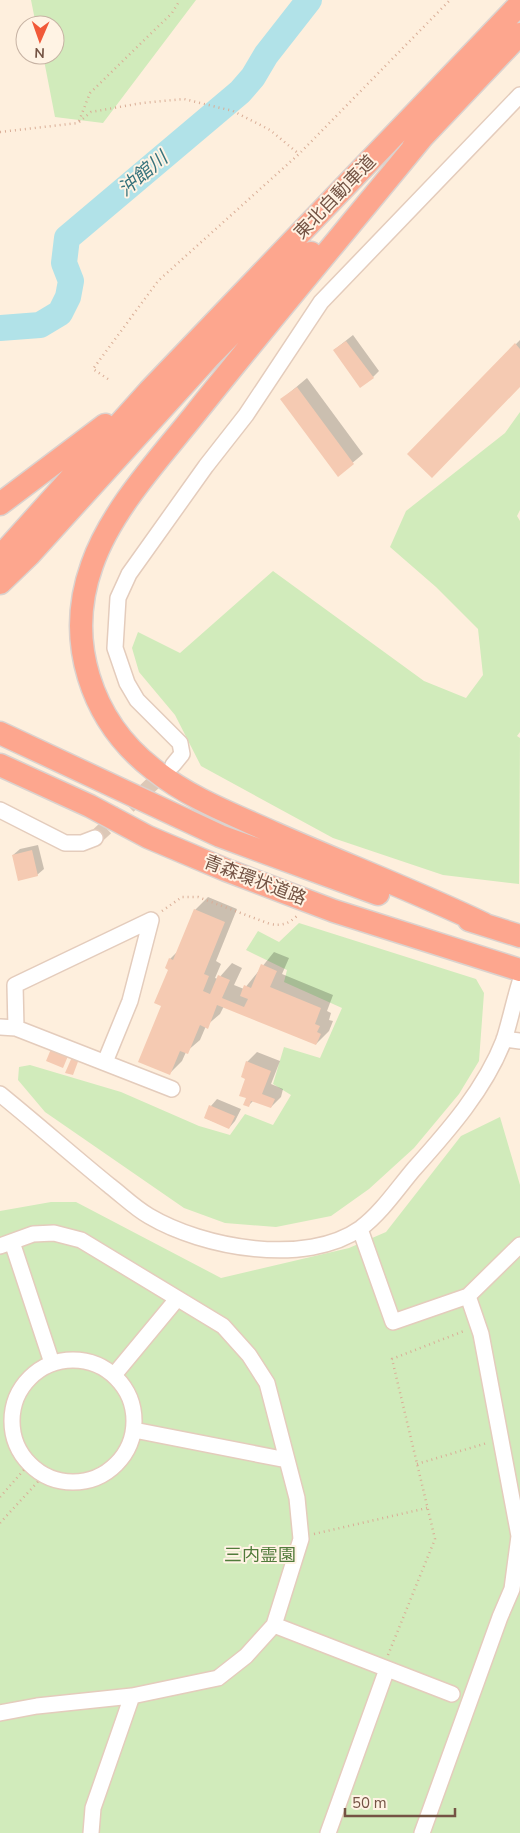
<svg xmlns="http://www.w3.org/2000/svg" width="520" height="1833" font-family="'Nunito Sans','Noto Sans JP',sans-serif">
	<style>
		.green { fill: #d1ebbb }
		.shadow { fill: #0003 }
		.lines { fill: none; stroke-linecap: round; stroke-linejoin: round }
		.river { stroke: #b1e2e8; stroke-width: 26 }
		.building { fill: #f5cab2 }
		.minor-tunnel { stroke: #dcc8b7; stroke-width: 15; stroke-dasharray: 15 8; stroke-linecap: butt }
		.minor-casing { stroke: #e4ccbc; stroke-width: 18 }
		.highway-casing { stroke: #dbd2ce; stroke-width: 25 }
		.path { stroke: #d9ad96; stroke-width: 2.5; stroke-dasharray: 1 4; stroke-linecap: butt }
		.minor { stroke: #fff; stroke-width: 15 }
		.highway { stroke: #fda68e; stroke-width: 22 }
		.labels { text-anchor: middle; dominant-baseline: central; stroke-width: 4; stroke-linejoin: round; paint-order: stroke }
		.street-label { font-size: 18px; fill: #745344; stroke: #fff3e4 }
		.park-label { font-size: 18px; fill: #517b3b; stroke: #fff3e4 }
		.water-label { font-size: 19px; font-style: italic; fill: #37737c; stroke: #fff3e4 }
	</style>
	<rect width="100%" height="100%" fill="#feefdd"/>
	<path class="green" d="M31,0H196L103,123L55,117L43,55H55V25H36Z
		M520,412V510L517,516L520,521V732L517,736L520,738L519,884L443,875L333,838L201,766L175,715L139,672L132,648L138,632L180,653L273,571L424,681L466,698L483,675L478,629L436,587L390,547L406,511L505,433Z
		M299,923L476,979L484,993L479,1061L459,1094L414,1148L369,1189L331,1216L276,1227L225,1223L184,1208L45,1112L18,1080L19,1067L30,1065L121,1092L199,1126L230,1135L245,1114L273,1125L291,1095L273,1084L284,1047L320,1058L342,1008L284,982L287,970L246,950L258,931L279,942Z
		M500,1117L520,1185V1833H0V1211L51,1202H76L221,1278L349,1248L386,1232L461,1136Z"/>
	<path class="shadow" d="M353,335L379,371L373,377L334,350Z
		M520,340V385L409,454Z
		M307,378L363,454L338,475L282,399Z
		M38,845L44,869L37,875L13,855L20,849Z
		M208,897L237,909L216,961L221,964L215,978L218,979L232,963L242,968L234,985L244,989L274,952L289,958L282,974L333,995L327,1011L331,1013L329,1020L333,1021L329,1031L316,1044L224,1006L220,1014L206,1026L200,1040L186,1052L182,1061L170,1073L163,1006L170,959L178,951L195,910Z
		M257,1052L280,1061L271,1084L283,1089L281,1097L271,1107L254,1100L248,1106L247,1062Z
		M217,1099L241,1109L235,1121L229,1128L205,1118L211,1106Z"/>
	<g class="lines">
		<path class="river" d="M0,328L40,325L60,313L68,297L71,281L64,263L67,238L240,92L253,77L266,55L309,0"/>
	</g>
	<path class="building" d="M346,341L374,378L360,388L333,350Z
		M515,343L520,349V387L432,478L407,454Z
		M297,387L354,464L338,477L280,399Z
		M32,850L38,876L18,881L12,855Z
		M194,909L225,922L204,974L209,976L203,991L210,994L218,975L230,980L222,998L244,1007L248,999L240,996L244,985L251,988L261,964L277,971L270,987L321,1008L315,1024L320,1026L317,1032L321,1034L316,1045L217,1005L208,1029L200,1025L188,1054L180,1051L170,1075L138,1062L161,1006L154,1003L168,970L165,968L169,958L173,960Z
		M51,1049L68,1056L63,1068L46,1061Z
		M72,1057L79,1059L73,1075L65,1073Z
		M246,1061L271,1071L262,1094L275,1099L271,1108L251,1101L249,1107L243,1105L246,1098L239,1096L245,1079L241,1077Z
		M209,1105L235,1116L229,1129L204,1118Z"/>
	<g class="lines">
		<path class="minor-tunnel" d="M95,838L168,769"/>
		<defs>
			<path id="minor" d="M173,765L182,754L180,743L137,700L127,683L115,648L118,598L129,574L206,466L246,415L321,302L520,95
				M0,810L65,843H82L95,838
				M0,1027L16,1028L172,1089
				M16,1028L15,985L151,920L130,1001L105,1062
				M504,1039L520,1041
				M0,1094C37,1124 73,1156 110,1186C123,1196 135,1208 149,1216C203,1248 306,1267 361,1228C382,1212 397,1189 414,1169C449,1130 485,1089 504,1040C510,1021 514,1001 520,982
				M360,1229L393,1322L468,1296L481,1334L519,1536L512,1589L500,1617L422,1833
				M12,1242L52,1363
				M0,1246L33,1234L54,1233L81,1240L223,1326L249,1355L267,1383L297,1498L301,1539L274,1625L246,1656L218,1678L132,1696L37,1706L0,1713
				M468,1296L520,1245
				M12 1421a61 61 0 1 1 122 0a61 61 0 1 1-122 0Z
				M114,1375L177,1299
				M134,1430L287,1460
				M274,1625L452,1694
				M91,1833L93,1808L132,1696
				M328,1833L387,1669"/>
			<path id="highway" d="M424,135C348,228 270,320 195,414C159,459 111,510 92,565C65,640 90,720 153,769C189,798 232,814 274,833C344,864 415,891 484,924
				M413,147L520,34
				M0,504L105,425
				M0,557L149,391L520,4
				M0,583L29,555L208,358L311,253
				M0,733L220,836L378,894
				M0,765L90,806L148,837L226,870L334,911L520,970
				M469,920L520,936"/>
		</defs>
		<use href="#minor" class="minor-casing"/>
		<use href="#highway" class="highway-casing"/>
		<path class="path" d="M79,121L90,93L172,13L180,0
			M0,132L78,123L91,112L142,103L184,99L233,111L270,130L299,154
			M108,379L93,369L158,281L299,154L450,0
			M162,911L182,897H198L270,924C282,926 288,924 297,916
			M417,1464L487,1443
			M0,1497L30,1463
			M0,1523L45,1474
			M314,1534L427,1508
			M388,1655L435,1539L392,1359L464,1331"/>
		<use href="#minor" class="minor"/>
		<use href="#highway" class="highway"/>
	</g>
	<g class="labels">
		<g class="street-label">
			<text transform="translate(335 197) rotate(-46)">東北自動車道</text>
			<text transform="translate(255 880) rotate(21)">青森環状道路</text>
		</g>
		<g class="park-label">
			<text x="260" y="1555">三内霊園</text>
		</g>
		<g class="water-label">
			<text transform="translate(143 174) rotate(-40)">沖館川</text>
		</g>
	</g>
	<g transform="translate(40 40) rotate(182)"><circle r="24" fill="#fff3e4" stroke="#c7b3a4"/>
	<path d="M0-4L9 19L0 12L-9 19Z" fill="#f15938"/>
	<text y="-8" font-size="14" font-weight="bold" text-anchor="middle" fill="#745344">N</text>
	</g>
	<path d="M345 1808v8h110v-8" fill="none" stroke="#745344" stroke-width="2.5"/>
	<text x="352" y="1808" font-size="15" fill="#745344" stroke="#fff3e4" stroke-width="4" paint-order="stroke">50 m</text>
</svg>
